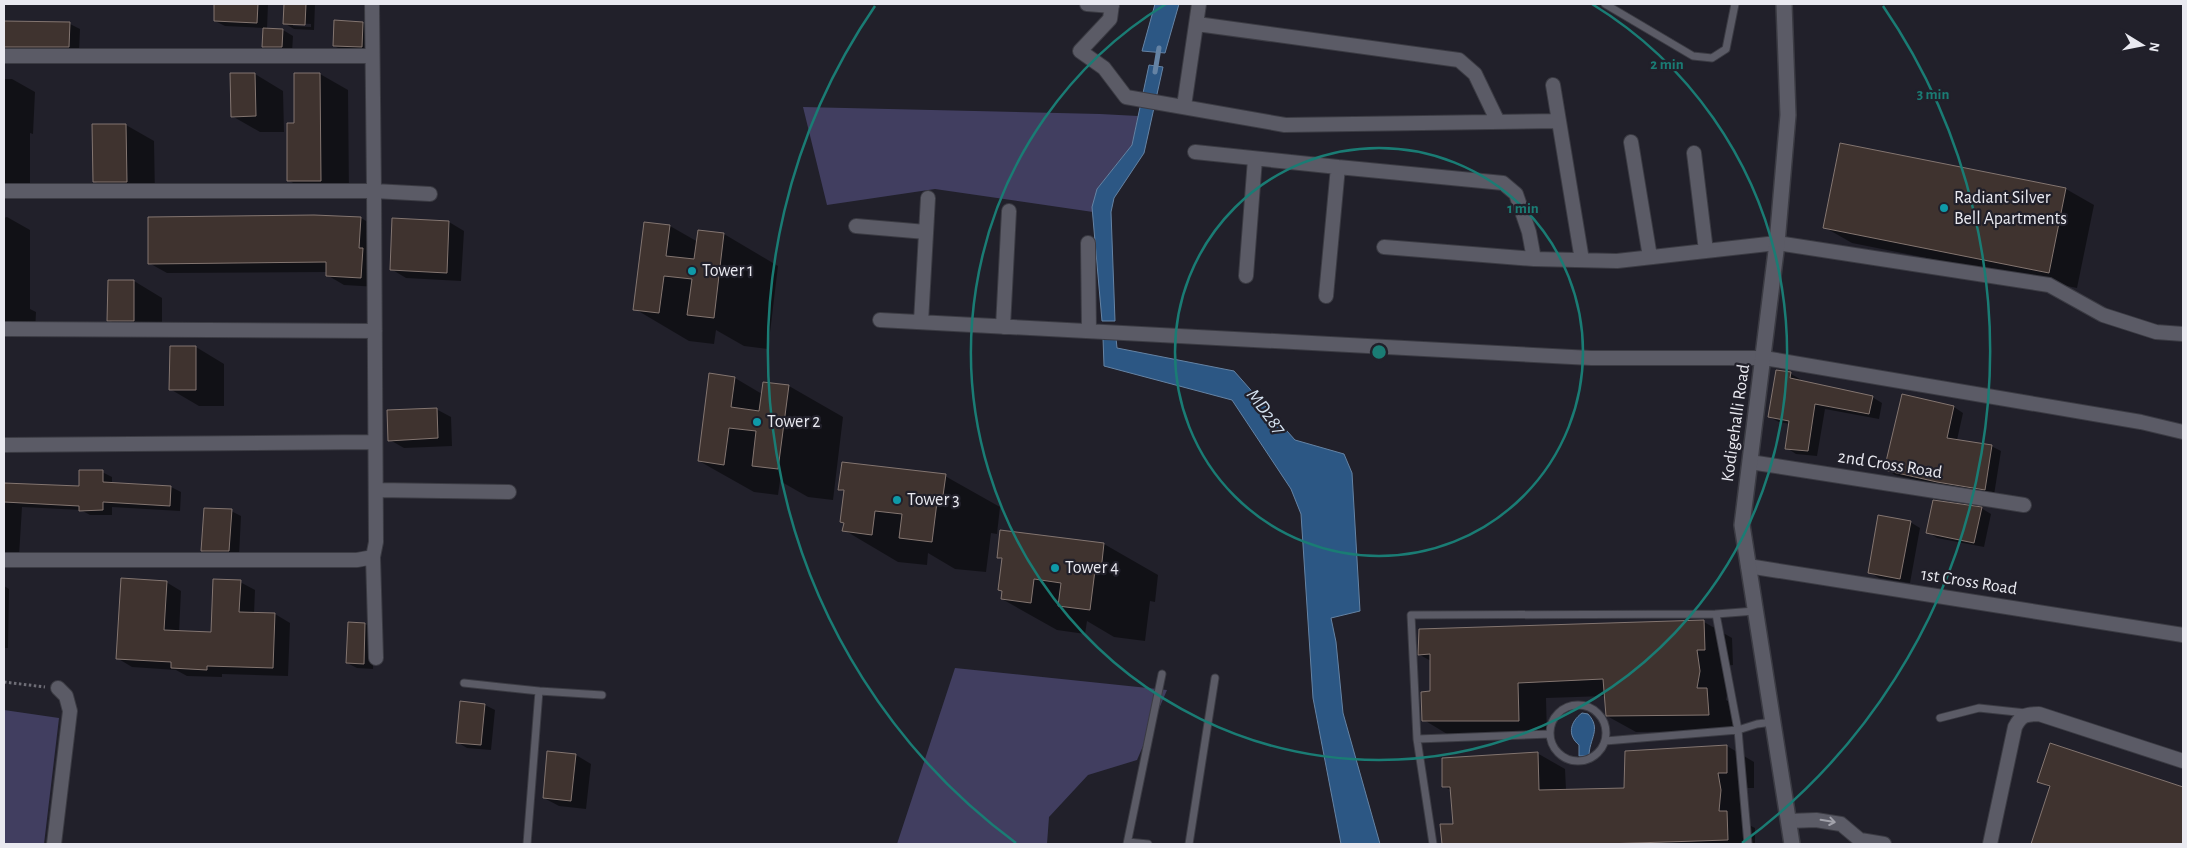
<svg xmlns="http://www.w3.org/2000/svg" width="2187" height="848" font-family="'Alegreya Sans',sans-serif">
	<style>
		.green { fill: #413e60 }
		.water { fill: #2c5784; stroke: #6583a4 }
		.shadow { fill: #0007; fill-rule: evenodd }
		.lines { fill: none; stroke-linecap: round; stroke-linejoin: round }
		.stream { stroke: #6583a4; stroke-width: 5 }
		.building { fill: #3f332f; stroke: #837570 }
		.service-casing { stroke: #3b3b43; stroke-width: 9 }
		.minor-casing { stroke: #3b3b43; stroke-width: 16 }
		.tertiary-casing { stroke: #3b3b43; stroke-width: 18 }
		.path { stroke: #6e6d76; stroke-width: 3; stroke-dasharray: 2.5 2.5; stroke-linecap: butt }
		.service { stroke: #5b5b66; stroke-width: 7 }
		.minor { stroke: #5b5b66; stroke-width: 14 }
		.tertiary { stroke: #5b5b66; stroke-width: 15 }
		.oneway { stroke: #a2a2ab }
		.ring { fill: none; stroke: #1a7c74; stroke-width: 2.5 }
		.culture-dot { fill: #0f9aa8; stroke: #21202a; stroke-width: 2 }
		.labels { text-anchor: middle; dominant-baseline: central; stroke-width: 4.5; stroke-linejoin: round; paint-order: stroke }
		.poi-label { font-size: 18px; fill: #e9e9f0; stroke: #21202a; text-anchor: start }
		.street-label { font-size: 18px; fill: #e9e9f0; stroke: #21202a }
		.water-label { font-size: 19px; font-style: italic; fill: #d6e3f1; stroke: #21202a }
		.centre { fill: #1a7c74; stroke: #21202a; stroke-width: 2.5 }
		.ring-label { font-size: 15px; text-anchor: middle; font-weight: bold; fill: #1a7c74; stroke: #21202a; stroke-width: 4.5; stroke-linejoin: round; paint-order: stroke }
	</style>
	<rect width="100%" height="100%" fill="#21202a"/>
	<path class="green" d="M803,107L1100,114L1138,116L1132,145L1097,189L1093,212L935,189L827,205Z
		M955,668L1167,690L1137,760L1088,775L1049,817L1047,844H897Z
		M4,710L59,718L44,844H4Z"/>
	<path class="water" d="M1155,4H1179L1165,53L1142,51Z
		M1149,65L1163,67L1144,153L1114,198L1111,212L1115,321H1102L1092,207L1097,189L1132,145Z
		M1103,338H1116L1117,348L1234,371L1295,440L1344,454L1352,473L1360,611L1331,618L1336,642L1343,713L1380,844H1341L1313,698L1301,514L1291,489L1232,400L1104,366Z
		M1582,713L1588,714C1602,729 1589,739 1589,756H1579V745C1567,735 1570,722 1582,713Z"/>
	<path class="shadow" d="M216,4H268L267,29L283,30L293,36L292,52H273L263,47L264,28L225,26L215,21Z
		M285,4H315L314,30L294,29L284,23ZM293,23L311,24V27L293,26Z
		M4,23L70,24L80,29L79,52L11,53L4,49Z
		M363,23L372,29L371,52L344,51L334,46Z
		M255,74L283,91L284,132H260L232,116V75Z
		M320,74L348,90L349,196H316L288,180Z
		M4,79H12L35,92L33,134L30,133V195L4,196Z
		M126,125L154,141L155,197L122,198L94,181Z
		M2066,189L2094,205L2077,288L1852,243L1824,227Z
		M7,217L30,230V309L36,312L35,332H4V218Z
		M361,218L378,228V287L344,285L327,275V272L167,273L149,263Z
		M449,222L464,231L461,281L406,278L391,269Z
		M670,226L698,242L724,234L778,266L768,349L744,346L716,330L714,344L689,341L635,309Z
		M134,281L162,298V336H137L109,320Z
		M196,347L224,364V406H199L170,389Z
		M1791,374L1800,379V382L1872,397L1882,403L1879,419L1825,409L1817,456L1796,454L1787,448L1790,424L1779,422L1769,417Z
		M735,378L762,394L789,386L843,417L833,500L808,497L780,481L778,495L754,492L699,461Z
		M1903,396L1954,407L1963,413L1957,440L1991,446L2001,451L1994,495L1947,487L1895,475L1886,469Z
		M436,409L451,417L452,446L404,448L390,440Z
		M102,472L112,477V484L171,487L181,492L180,511L112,507V515H90L81,510L22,507L19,556L4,558V484L80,488Z
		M945,476L1000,507L997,534L991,533L986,572L955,569L928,553L927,565L898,562L844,530L845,524L841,522L845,492L840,489Z
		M1981,508L1991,514L1984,547L1937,538L1928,532Z
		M231,511L241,516L239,556H212L202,551Z
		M1910,522L1920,528L1910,583L1879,578L1869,572Z
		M1104,544L1158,575L1155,602L1150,601L1145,641L1114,637L1087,621L1085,634L1057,630L1002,599L1003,592L1000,590L1003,560L998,557Z
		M166,582L181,591L179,632L212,633L240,582L255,590L254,614H275L290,623L288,676L222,674V677L187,676L176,670L132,667L117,658Z
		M4,586L9,589L8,648H4Z
		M1704,622L1732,638L1733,665L1724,666L1728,688L1726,700L1735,705L1737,731L1636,732L1607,716L1606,696L1546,698L1547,736L1452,737L1424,720L1431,692V661L1420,655Z
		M349,623L365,624L375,629L373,669L357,668L347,663Z
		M461,702L485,705L495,710L491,750L467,748L457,742Z
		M2050,745L2183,788V844H2033L2050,788L2039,781Z
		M1727,746L1754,762V788H1744L1747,824L1755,828V844H1444L1442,825H1454L1452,791L1443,786L1537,753L1565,769L1566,790L1625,789L1626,752Z
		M576,755L591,764L586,809L559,806L544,798Z"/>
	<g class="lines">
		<path class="stream" d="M1155,72L1159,48"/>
	</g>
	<path class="building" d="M214,4H258L257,23L214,21Z
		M284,4H306L305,25L283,24Z
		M334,20L363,22L362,47L333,46Z
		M4,21L70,22L69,47H4Z
		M263,28L283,29L282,47H262Z
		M230,73H255L256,116L231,117Z
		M294,73H320L321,181H287V123H294Z
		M92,124H126L127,182H93Z
		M1840,143L2066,188L2049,273L1823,228Z
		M314,215L361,217L359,248H363L361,278L326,276V262L148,264V217Z
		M392,218L449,221L447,273L390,270Z
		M644,222L670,225L666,256L694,259L698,230L724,233L714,318L687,315L692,279L664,276L659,313L633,310Z
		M108,280H134V321H107Z
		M170,346H196V390H169Z
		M1776,370L1791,372L1790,378L1873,396L1869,414L1815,404L1808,451L1785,449L1789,421L1768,417Z
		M709,373L735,377L731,407L759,411L763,382L789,385L778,469L752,466L756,431L729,428L724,465L698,461Z
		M1902,394L1954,406L1947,438L1992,445L1985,490L1937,482L1884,470Z
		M437,408L438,438L388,441L387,410Z
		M842,462L946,474L942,503L937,502L932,542L899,538L902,514L875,511L872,535L842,531L844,523L840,522L844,490H838Z
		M79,470H103V482L171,486L170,506L103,502V510L79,511V506L4,502V483L79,486Z
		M1933,500L1982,507L1974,543L1926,533Z
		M204,508L232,509L229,551H201Z
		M1878,515L1911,521L1900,579L1868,573Z
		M1000,530L1104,543L1101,571L1095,570L1090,610L1058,606L1061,583L1034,579L1031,603L1001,599L1002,591L998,590L1002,558H997Z
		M121,578L167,581L164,630L211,632L213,579L241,580L239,612L275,613L273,668L207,666V670L171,668V662L116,659Z
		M1704,620L1705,650H1697L1700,671L1697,688H1707L1709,715L1606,716L1603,679L1518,683L1519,721H1422L1421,692L1430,691V654L1418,655L1419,629Z
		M348,622L365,623L364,664L346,663Z
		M460,701L485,704L481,745L456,743Z
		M2050,743L2183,787V844H2031L2050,786L2037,782Z
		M1727,745V773H1718L1721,790L1719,811H1727L1728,840L1604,844H1442L1440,824H1453L1450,787H1442V758L1538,752L1539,790L1624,788L1625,751Z
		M547,751L576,754L571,801L543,798Z"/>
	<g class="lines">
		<defs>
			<path id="service" d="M1605,4L1693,56L1712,58L1726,49L1735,4
				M1716,614L1738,730L1748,844
				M464,683L539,691
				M1550 733a28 28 0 1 1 56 0a28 28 0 1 1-56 0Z
				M1940,718L1979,708L2026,713
				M1417,739L1550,734
				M1605,741L1738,730L1757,724L1773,722
				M1128,842L1148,844
				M527,844L539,691L602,695
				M1127,844L1162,674
				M1189,844L1215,678
				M1433,844L1417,739L1411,615L1716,614L1755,611"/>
			<path id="minor" d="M372,4L374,191L430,194
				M1087,4L1112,6
				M1112,4L1110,19L1080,51L1104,68L1126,97L1285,125L1559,121
				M1197,24L1459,60L1475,74L1498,122
				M4,56H372
				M1553,85L1582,260
				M1184,106L1199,4
				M1631,142L1650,257
				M1195,152L1338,167
				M1694,153L1706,251
				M4,191H374L376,542L373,557L357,560H4
				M856,226L926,232
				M1088,243L1089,331
				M1384,247L1534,259L1617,261L1777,243L2049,285L2103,315L2156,332L2183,334
				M1246,276L1255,159
				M1326,296L1338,167L1503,183L1516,194L1529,232L1534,259
				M880,320L1591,358H1764L2141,422L2183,432
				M921,322L928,198
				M1003,327L1009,211
				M4,329L375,331
				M4,445L375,442
				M1750,462L2024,505
				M376,490L509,492
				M373,557L376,658
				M1748,566L2183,635
				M1789,821L1816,820L1841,824L1860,840L1884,844
				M54,844L70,711L66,696L58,688
				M1990,844L2015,727C2021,715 2026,714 2039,714L2183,761"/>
			<path id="tertiary" d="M1784,4L1788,115L1777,243L1742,525L1792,844"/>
		</defs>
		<use href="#service" class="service-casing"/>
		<use href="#minor" class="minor-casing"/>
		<use href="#tertiary" class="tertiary-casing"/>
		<path class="path" d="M4,682L45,687"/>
		<use href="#service" class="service"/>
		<use href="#minor" class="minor"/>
		<use href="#tertiary" class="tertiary"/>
	</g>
	<defs><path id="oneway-shaft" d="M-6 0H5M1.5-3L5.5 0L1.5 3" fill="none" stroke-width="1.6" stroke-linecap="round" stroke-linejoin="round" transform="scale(1.25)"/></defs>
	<use class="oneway" href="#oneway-shaft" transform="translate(1828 821) rotate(9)"/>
	<g class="ring">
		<circle cx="1379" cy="352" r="204"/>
		<path d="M1592 4A408 408 0 1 1 1166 4"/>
		<path d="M1016 843A611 611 0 0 1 875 6M1883 6A611 611 0 0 1 1742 843"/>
	</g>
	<g class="culture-dot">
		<circle cx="1944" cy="208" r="5"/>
		<circle cx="692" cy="271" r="5"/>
		<circle cx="757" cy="422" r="5"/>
		<circle cx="897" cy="500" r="5"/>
		<circle cx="1055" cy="568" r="5"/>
	</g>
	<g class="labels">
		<g class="poi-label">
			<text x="1954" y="198">Radiant Silver<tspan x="1954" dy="21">Bell Apartments</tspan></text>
			<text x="702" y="271">Tower 1</text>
			<text x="767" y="422">Tower 2</text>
			<text x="907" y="500">Tower 3</text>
			<text x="1065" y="568">Tower 4</text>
		</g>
		<g class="street-label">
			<text transform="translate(1736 423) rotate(-82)">Kodigehalli Road</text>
			<text transform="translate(1890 465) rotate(9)">2nd Cross Road</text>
			<text transform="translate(1969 582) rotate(9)">1st Cross Road</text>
		</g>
		<g class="water-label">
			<text transform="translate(1266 412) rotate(53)">MD287</text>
		</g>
	</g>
	<circle cx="1379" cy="352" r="8" class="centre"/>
	<g class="ring-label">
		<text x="1667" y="69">2 min</text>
		<text x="1933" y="99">3 min</text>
		<text x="1523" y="213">1 min</text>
	</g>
	<rect width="2187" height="848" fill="none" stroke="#e9e9f0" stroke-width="10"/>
	<g transform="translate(2142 45) rotate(100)" stroke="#21202a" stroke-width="4" paint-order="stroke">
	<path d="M0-4L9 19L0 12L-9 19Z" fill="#e9e9f0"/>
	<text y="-8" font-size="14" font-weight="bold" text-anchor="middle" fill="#e9e9f0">N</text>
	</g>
</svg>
